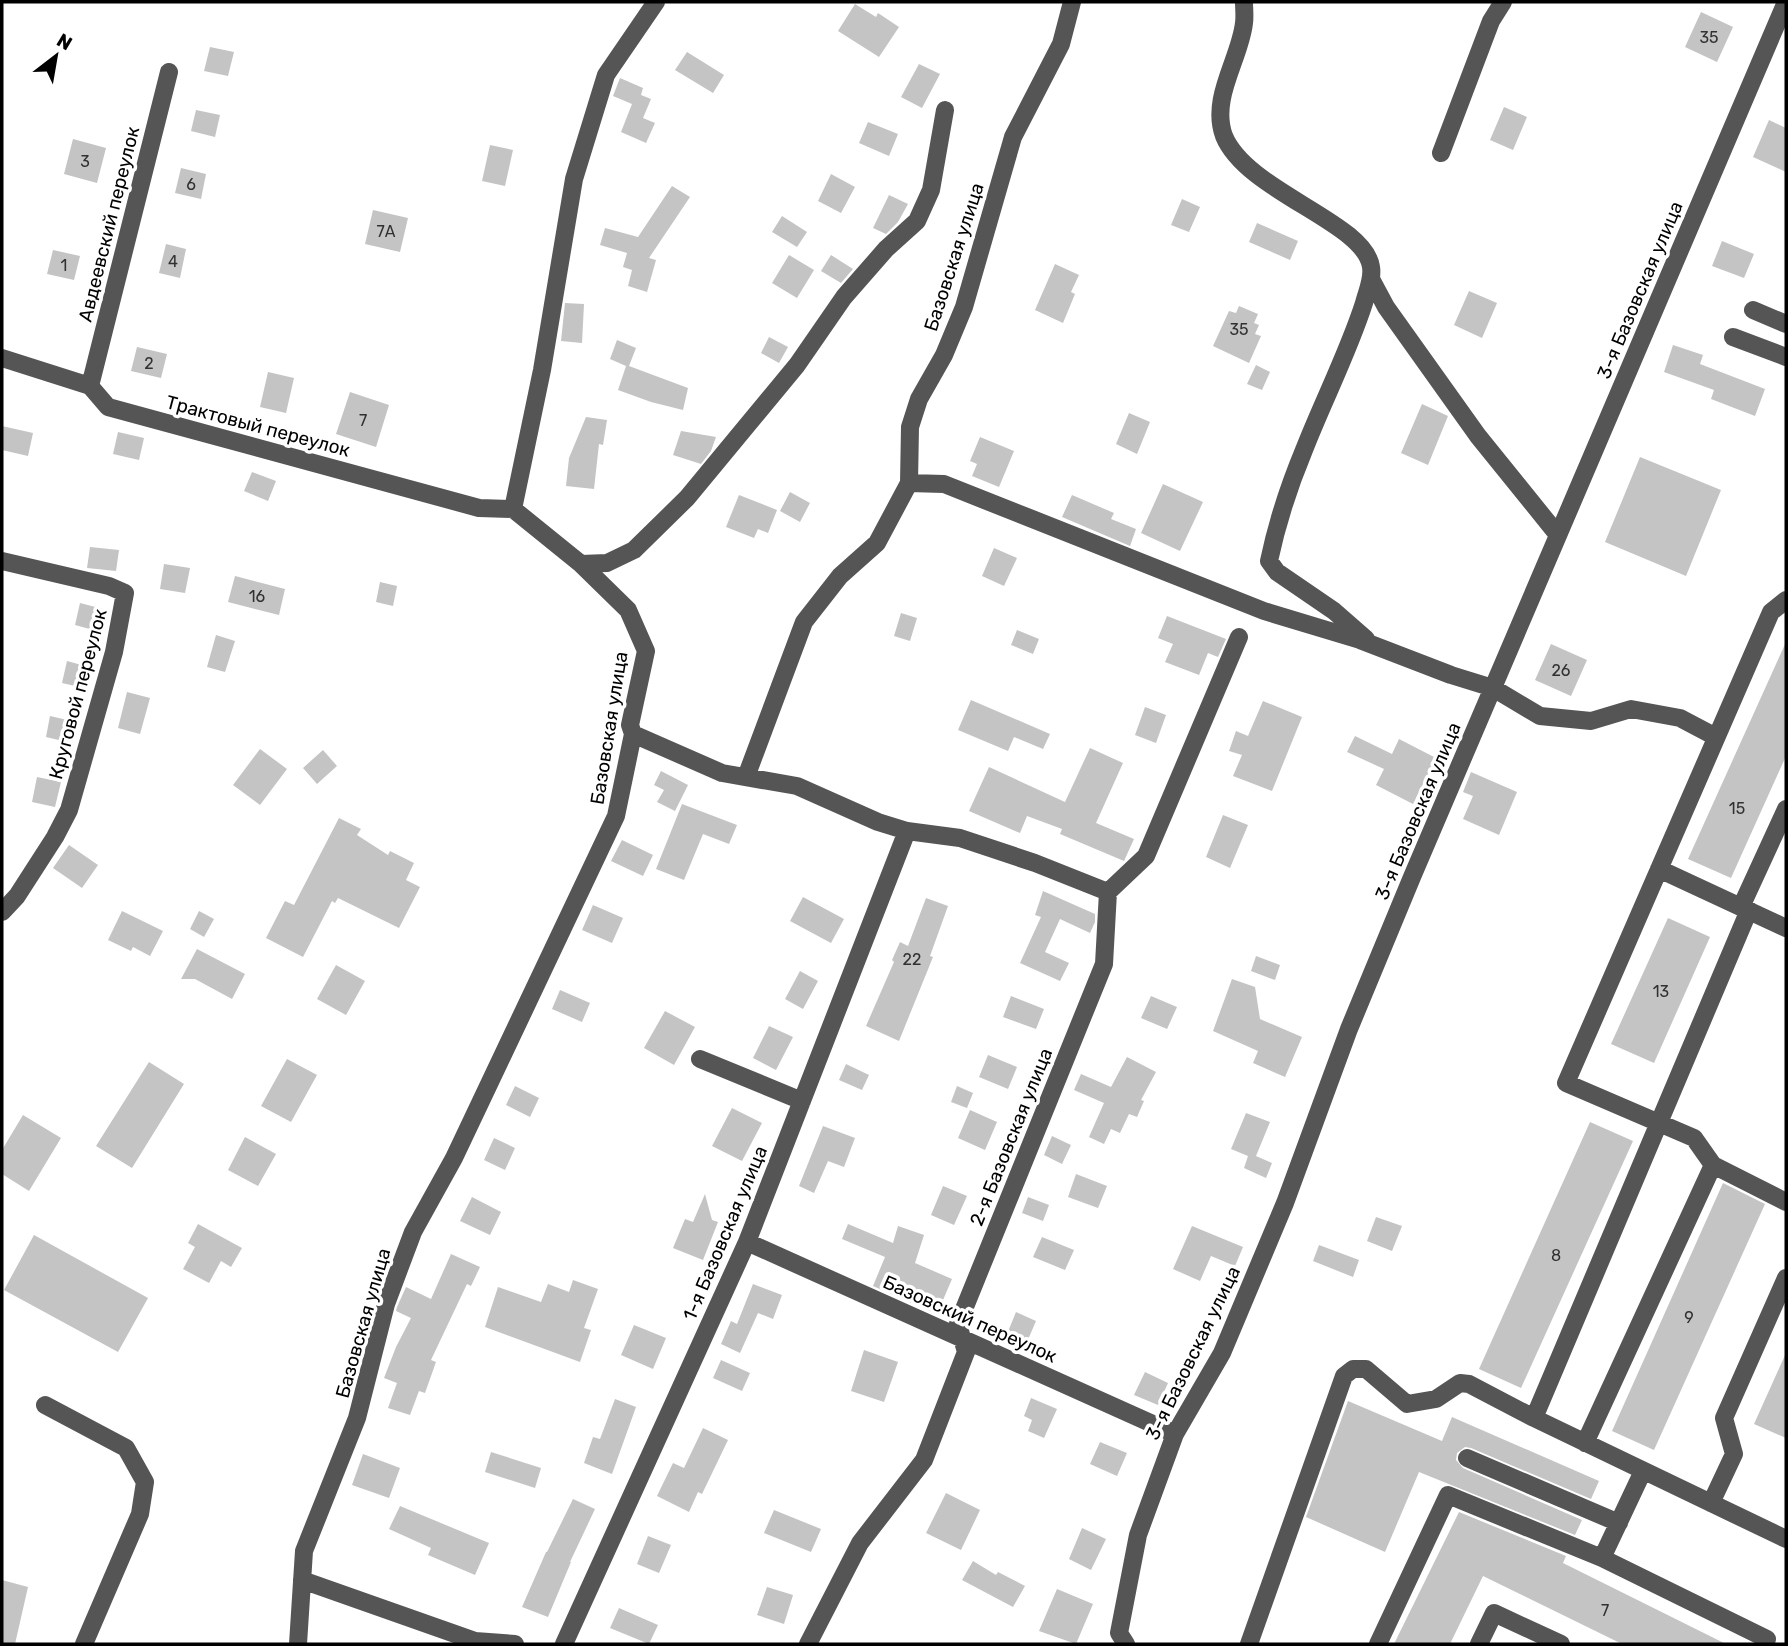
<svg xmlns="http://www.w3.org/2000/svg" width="1788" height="1646" font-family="Rubik,sans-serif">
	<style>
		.building { fill: #c4c4c4 }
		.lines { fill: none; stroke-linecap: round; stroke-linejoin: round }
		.minor { stroke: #555; stroke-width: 18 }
		.labels { text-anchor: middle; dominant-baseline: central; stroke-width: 7; stroke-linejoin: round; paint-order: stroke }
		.number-label { font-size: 16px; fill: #313131 }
		.street-label { font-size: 19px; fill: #000; stroke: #fff }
	</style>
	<rect width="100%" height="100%" fill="#fff"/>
	<path class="building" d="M855,4L876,17L878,13L899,27L879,57L838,31Z
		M1701,12L1733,27L1717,62L1685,47Z
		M210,47L234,52L228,76L204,71Z
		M687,52L724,75L713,93L675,70Z
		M919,64L940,74L922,108L901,97Z
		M620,78L643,88L641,95L651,99L643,118L655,123L646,143L621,132L632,104L613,96Z
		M1504,107L1527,117L1513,150L1490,140Z
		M196,110L220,115L215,137L191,131Z
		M1769,120L1786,128V172L1753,157Z
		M868,122L898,134L889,156L859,143Z
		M73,139L106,148L97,183L64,174Z
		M490,145L513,150L505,186L482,181Z
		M181,168L206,174L201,199L175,193Z
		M831,174L855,187L841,213L818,201Z
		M672,186L690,197L649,258L656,260L647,292L628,286L632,270L623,267L627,253L600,245L605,228L638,237Z
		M889,195L908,204L898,222L886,234L873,228Z
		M1182,199L1200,207L1189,232L1171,225Z
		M373,210L408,218L400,252L365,244Z
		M782,216L807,232L797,247L772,232Z
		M1257,223L1298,241L1290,260L1249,242Z
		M1722,241L1754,254L1744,278L1712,266Z
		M166,244L186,249L180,278L159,273Z
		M53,250L80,256L74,280L47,274Z
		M789,255L814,270L797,298L772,283Z
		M831,255L853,269L841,283L821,271Z
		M1055,264L1079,275L1071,292L1075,294L1063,323L1035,310Z
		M1469,291L1497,303L1482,338L1454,325Z
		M565,303L584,304L582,343L561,341Z
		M1239,306L1258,314L1254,323L1259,325L1255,334L1261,336L1249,363L1213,346L1229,311L1236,313Z
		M769,337L788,347L779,363L761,353Z
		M617,340L636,348L629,366L688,388L683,410L651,402L618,390L626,366L610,359Z
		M1673,345L1703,355L1700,364L1765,389L1755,416L1711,399L1714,390L1664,372Z
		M137,347L167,354L161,378L131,371Z
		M1256,365L1270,372L1262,390L1247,384Z
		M268,372L294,378L286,413L260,407Z
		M350,392L389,405L376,447L336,434Z
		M1422,404L1448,416L1428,465L1401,453Z
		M1129,413L1150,422L1137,454L1116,444Z
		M586,417L607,420L603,445L599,444L594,489L566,486L569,458Z
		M2,426L33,433L28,456L2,450Z
		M681,431L716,437L711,451L701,464L673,455Z
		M118,432L144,438L139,460L113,454Z
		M980,437L1014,451L999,487L972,476L977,464L970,461Z
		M1640,457L1721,490L1686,576L1605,542Z
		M252,472L276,481L268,501L244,491Z
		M1163,484L1203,502L1180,551L1141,533Z
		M790,492L810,503L800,522L780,511Z
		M739,495L777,510L768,533L758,529L754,538L726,527Z
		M1072,495L1114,513L1111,519L1136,529L1130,546L1062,517Z
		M90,547L119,550L116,571L87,568Z
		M994,548L1017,558L1004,586L982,576Z
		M164,564L190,568L185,593L160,589Z
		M235,576L285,589L279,615L228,602Z
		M380,582L397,586L393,606L376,602Z
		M80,603L103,609L97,631L75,625Z
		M901,613L917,618L910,641L894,636Z
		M1167,616L1226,639L1218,657L1208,653L1199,675L1165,662L1173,644L1158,638Z
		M1017,630L1039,639L1033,654L1011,645Z
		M216,635L235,641L225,672L207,667Z
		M1786,642V756L1731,878L1688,859Z
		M1551,644L1587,660L1571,696L1535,680Z
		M67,661L89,667L84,688L62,683Z
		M127,692L150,698L140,734L118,728Z
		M971,700L1050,734L1043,749L1014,737L1008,751L958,730Z
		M1263,701L1302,717L1272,791L1233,776L1242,755L1229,751L1236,731L1248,736Z
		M1145,707L1166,715L1156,743L1135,735Z
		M50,716L76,722L71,743L46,737Z
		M1355,736L1392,754L1399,739L1436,758L1413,804L1376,785L1384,769L1347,752Z
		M1090,748L1123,763L1096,823L1134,839L1124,861L1060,834L1062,829L1027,816L1020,833L969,811L989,767L1065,802Z
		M260,749L287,769L260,805L233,785Z
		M323,750L337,766L317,784L303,768Z
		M661,771L688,785L675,811L657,802L664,790L654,785Z
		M1471,772L1517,792L1499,835L1463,819L1473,796L1463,792Z
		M37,777L61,782L55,807L32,802Z
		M682,804L737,825L729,844L703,834L684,880L656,869Z
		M1223,815L1248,825L1230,868L1206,857Z
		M339,818L361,829L357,835L388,855L390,851L414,863L406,880L420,887L399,928L338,898L335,903L332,901L303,957L266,938L285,901L294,905Z
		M622,840L653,855L643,876L611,861Z
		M69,845L98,865L82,888L53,868Z
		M1043,891L1095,914V922L1090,933L1060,919L1045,952L1069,963L1060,981L1020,963L1041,917L1035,915Z
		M803,897L844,919L831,943L790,921Z
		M926,898L948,906L930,956L933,957L899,1041L866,1026L894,962L892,960L900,942L908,946Z
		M593,905L623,918L612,943L582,930Z
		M122,911L163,931L150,956L133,947L131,951L108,940Z
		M199,911L214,919L204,937L190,929Z
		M1668,918L1710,937L1654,1063L1611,1044Z
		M197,949L245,974L232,999L195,979H181Z
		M1256,956L1280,965L1275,980L1251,971Z
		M336,965L365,981L346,1015L317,999Z
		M800,971L818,981L803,1009L785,999Z
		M1232,979L1255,987L1260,1019L1302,1037L1285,1077L1253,1063L1258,1051L1213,1031Z
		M560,990L590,1003L582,1022L552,1009Z
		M1011,996L1044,1009L1036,1029L1003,1017Z
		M1151,996L1177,1007L1167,1029L1141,1018Z
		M665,1011L695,1027L674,1065L644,1048Z
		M769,1026L793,1037L776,1070L753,1058Z
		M988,1055L1017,1067L1008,1089L979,1077Z
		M1127,1057L1156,1072L1141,1100L1144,1101L1137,1117L1129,1114L1120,1133L1111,1129L1104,1144L1089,1137L1104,1103L1074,1090L1081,1074L1111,1087Z
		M287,1059L317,1075L291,1122L261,1106Z
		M149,1062L184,1084L132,1168L96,1146Z
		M846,1064L869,1075L862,1090L839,1080Z
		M515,1086L539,1098L530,1117L506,1105Z
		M957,1086L973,1093L967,1108L951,1102Z
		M732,1108L762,1123L742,1161L712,1146Z
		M970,1110L997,1122L985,1150L958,1138Z
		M1246,1113L1270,1122L1256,1156L1272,1163L1266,1178L1244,1168L1248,1156L1231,1149Z
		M23,1115L61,1138L29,1191L2,1174V1150Z
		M1590,1122L1633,1141L1521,1388L1479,1369Z
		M823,1126L855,1138L844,1167L828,1161L814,1193L799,1186Z
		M1052,1136L1071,1145L1062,1164L1044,1155Z
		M245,1137L276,1154L258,1186L228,1170Z
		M494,1138L515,1148L505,1170L484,1160Z
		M1076,1174L1107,1186L1098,1208L1068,1197Z
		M1723,1183L1765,1204L1654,1450L1612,1431Z
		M943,1186L967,1196L954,1225L931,1215Z
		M705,1194L712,1220L718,1222L703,1260L673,1248L685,1219L693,1222Z
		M472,1197L501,1212L490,1235L460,1221Z
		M1028,1197L1049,1205L1043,1221L1022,1213Z
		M1376,1217L1402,1226L1392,1251L1367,1241Z
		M198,1224L242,1248L231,1267L221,1261L209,1283L183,1269L195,1247L188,1243Z
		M848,1224L893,1243L898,1226L924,1235L915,1263L952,1279L937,1314L873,1286L885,1257L842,1239Z
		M1192,1226L1243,1247L1235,1266L1211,1256L1200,1281L1173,1269Z
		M34,1235L148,1298L118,1352L4,1290Z
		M1042,1237L1074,1250L1065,1270L1033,1257Z
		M1319,1245L1359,1260L1353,1277L1313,1261Z
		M451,1254L480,1267L471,1286L467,1284L431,1360L436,1362L425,1393L419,1391L410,1415L388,1408L397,1383L384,1378L396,1347L411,1318L396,1311L397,1307L406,1287L431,1299Z
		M573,1280L598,1289L584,1328L591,1330L580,1362L485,1327L498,1287L541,1302L548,1284L569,1292Z
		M753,1284L782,1295L773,1319L758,1313L740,1353L721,1344L731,1321L737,1324Z
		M1016,1312L1036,1321L1027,1342L1007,1334Z
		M634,1325L666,1338L653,1369L621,1355Z
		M864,1350L898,1362L884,1402L851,1391Z
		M1786,1353V1438L1754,1424Z
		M721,1360L750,1373L742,1391L713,1378Z
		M1145,1372L1168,1383L1158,1405L1134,1395Z
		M1031,1398L1057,1409L1044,1438L1028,1431L1032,1420L1024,1416Z
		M615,1399L636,1407L612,1474L584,1463L593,1437L600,1439Z
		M1348,1401L1442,1441L1452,1417L1599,1481L1591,1499L1471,1448L1465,1447L1457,1453L1456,1460L1463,1468L1582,1520L1575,1535L1419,1472L1385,1552L1306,1517Z
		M703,1428L728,1440L702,1494L698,1492L689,1512L657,1496L673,1463L684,1468Z
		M1100,1442L1127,1453L1117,1476L1090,1464Z
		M491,1452L541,1468L535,1488L485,1472Z
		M363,1454L400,1468L389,1498L352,1485Z
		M946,1493L980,1510L961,1550L926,1533Z
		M573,1499L595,1509L570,1562H571L548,1617L522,1607L546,1552H547Z
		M400,1506L489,1543L475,1575L428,1555L431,1548L389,1529Z
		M774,1510L821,1529L811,1552L764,1533Z
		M1459,1512L1566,1556L1563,1563L1726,1644H1622L1483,1576L1450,1644H1394Z
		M1082,1528L1106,1539L1091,1570L1069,1559Z
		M648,1536L671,1545L659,1573L637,1564Z
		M973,1561L996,1575L998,1572L1025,1586L1013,1607L962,1580Z
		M2,1580L28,1587L15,1644H2Z
		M767,1587L793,1595L784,1624L757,1615Z
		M1057,1589L1093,1604L1076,1644L1039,1631Z
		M619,1608L658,1625L649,1644L610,1628Z"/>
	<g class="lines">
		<path class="minor" d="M1244,2C1244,9 1245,16 1244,23C1240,59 1210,98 1224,136C1247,192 1365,222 1371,267C1373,279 1367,291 1364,303C1348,353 1323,401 1304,450C1289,486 1277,523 1269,561L1277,572L1334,611L1366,639
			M1441,153L1491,21L1503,2
			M1371,279L1386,307L1478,436L1558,535
			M1753,310L1786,324
			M1733,337L1786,357
			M2,358L90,386L108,407L479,508L513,509
			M90,386L169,72
			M909,483L944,484L1264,611L1360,640L1451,675L1493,688L1540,716L1591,721L1631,709L1680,718L1716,737
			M2,561L109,586L125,593L114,652L69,810L55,837L17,896L2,912
			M581,564L607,563L634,550L687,498L797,365L844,297L886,249L917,221L931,190L945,110
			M633,734L722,773L797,786L878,822L907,831L960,838L1035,863L1108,892
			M746,777L804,622L840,576L877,543L909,483L910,427L919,399L944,355L964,307L1013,137L1061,44L1072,2
			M1659,869L1786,928
			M1741,907L1786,809
			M700,1059L802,1101
			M1713,1165L1786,1202
			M747,1242L1175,1434
			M45,1405L126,1448L145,1482L140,1514L84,1644
			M1534,1418L1749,910
			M1585,1443L1713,1165L1694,1138L1566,1083L1771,612L1786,600
			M1467,1458L1619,1523
			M1643,1471L1602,1558L1767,1639L1764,1644
			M1711,1503L1734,1454L1724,1418L1786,1278
			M302,1580L475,1641
			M298,1644L304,1551L357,1418L386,1304L413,1232L454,1158L616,816L633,734L630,725L646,651L628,610L581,564L513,509L542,370L574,179L606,75L656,2
			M469,1644L475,1641L515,1644
			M564,1644L747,1242L907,831
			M808,1644L860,1543L924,1460L966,1352L958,1324L1104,964L1108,892L1146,856L1239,637
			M1126,1644L1119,1633L1138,1535L1175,1434L1222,1353L1285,1203L1349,1029L1412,877L1786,2
			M1249,1644L1344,1376L1353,1369H1366L1407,1404L1436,1399L1460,1383L1469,1384L1534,1418L1786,1539
			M1378,1644L1448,1495L1602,1558
			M1479,1644L1494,1613L1561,1644"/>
	</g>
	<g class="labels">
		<g class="number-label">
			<text x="1709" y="37">35</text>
			<text x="85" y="161">3</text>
			<text x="191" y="184">6</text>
			<text x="386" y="231">7А</text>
			<text x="173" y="261">4</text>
			<text x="64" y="265">1</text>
			<text x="1239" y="329">35</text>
			<text x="149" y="363">2</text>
			<text x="363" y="420">7</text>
			<text x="257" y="596">16</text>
			<text x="1561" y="670">26</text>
			<text x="1737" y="808">15</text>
			<text x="912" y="959">22</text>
			<text x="1661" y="991">13</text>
			<text x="1556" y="1255">8</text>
			<text x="1689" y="1317">9</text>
			<text x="1605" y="1610">7</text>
		</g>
		<g class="street-label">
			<text transform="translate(109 224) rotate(-76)">Авдеевский переулок</text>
			<text transform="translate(954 257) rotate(-72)">Базовская улица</text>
			<text transform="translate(1640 290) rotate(-67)">3-я Базовская улица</text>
			<text transform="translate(258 426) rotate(15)">Трактовый переулок</text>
			<text transform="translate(78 694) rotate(-75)">Круговой переулок</text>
			<text transform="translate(609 728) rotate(-81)">Базовская улица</text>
			<text transform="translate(1418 811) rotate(-67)">3-я Базовская улица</text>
			<text transform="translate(1011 1137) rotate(-68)">2-я Базовская улица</text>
			<text transform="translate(725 1233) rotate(-67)">1-я Базовская улица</text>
			<text transform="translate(970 1319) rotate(24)">Базовский переулок</text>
			<text transform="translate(363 1323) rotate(-74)">Базовская улица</text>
			<text transform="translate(1193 1353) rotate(-64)">3-я Базовская улица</text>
		</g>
	</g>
	<rect width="1788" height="1646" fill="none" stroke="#000000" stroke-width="7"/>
	<g transform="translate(56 56) rotate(31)" stroke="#ffffff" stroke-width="5" paint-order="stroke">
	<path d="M0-5L12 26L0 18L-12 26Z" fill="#000000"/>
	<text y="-10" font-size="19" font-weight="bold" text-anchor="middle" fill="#000000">N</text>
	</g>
</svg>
